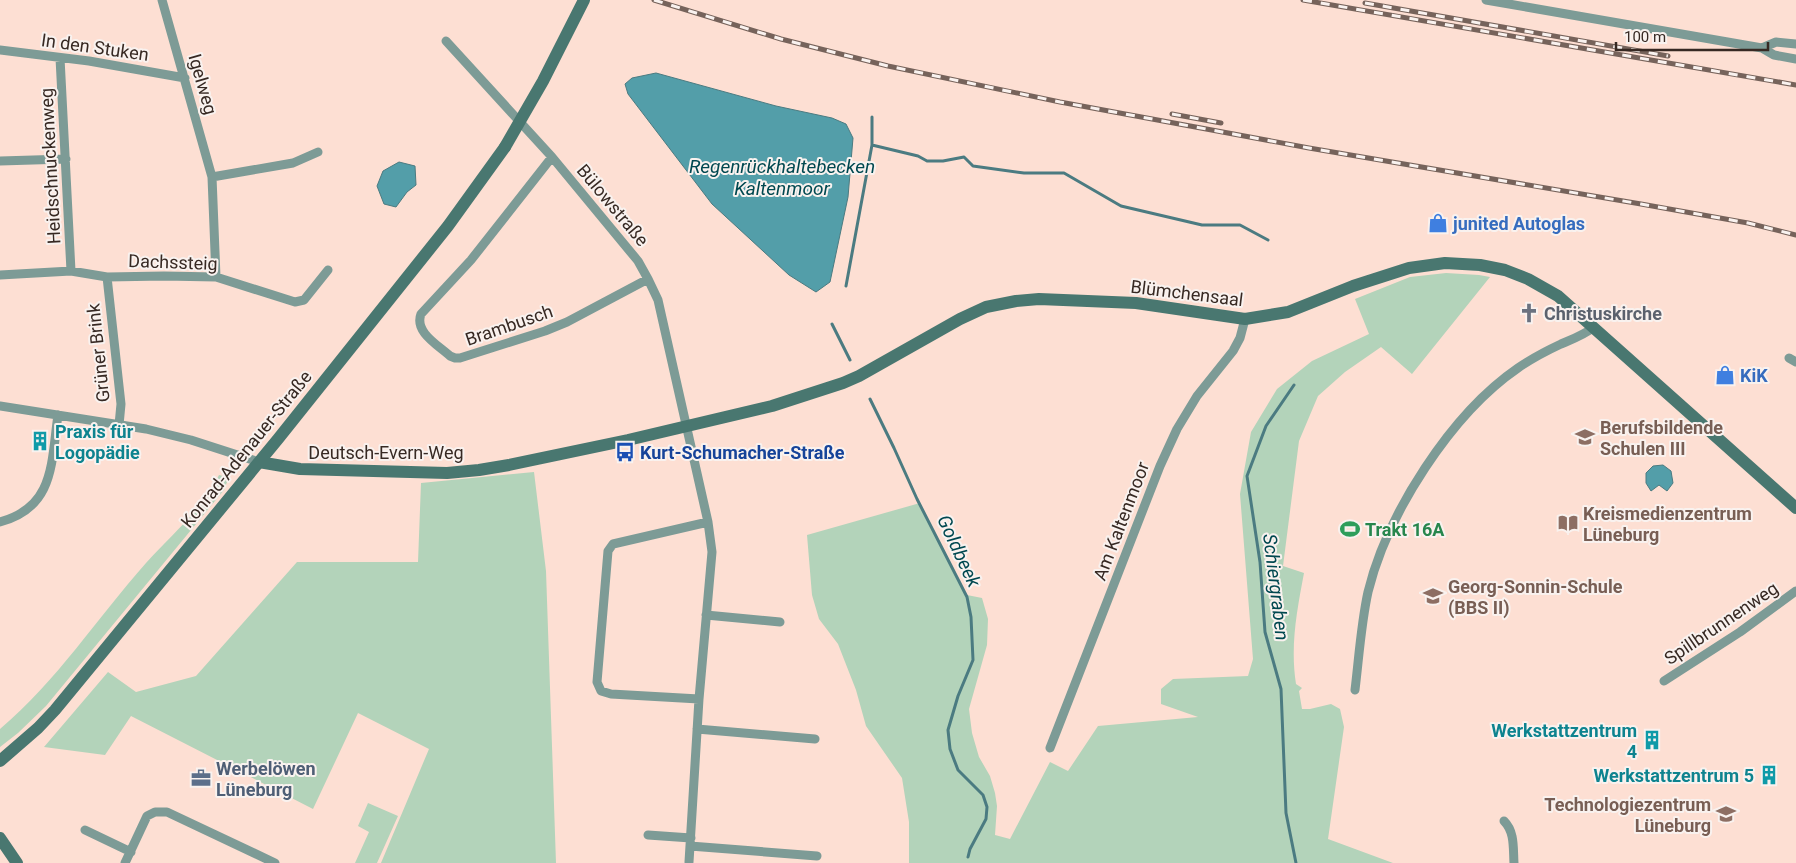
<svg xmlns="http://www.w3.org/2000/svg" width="1796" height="863" font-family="Roboto,sans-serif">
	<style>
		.green { fill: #b3d3ba }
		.water { fill: #539ea9; stroke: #4b7b81 }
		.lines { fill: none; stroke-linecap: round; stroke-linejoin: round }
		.stream { stroke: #4b7b81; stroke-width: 3 }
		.street { stroke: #7d9b96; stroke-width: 9 }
		.secondary { stroke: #497770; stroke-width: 12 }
		.rail-casing { stroke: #76635b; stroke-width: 5 }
		.rail { stroke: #f9f2ef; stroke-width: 3; stroke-dasharray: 9; stroke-linecap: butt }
		.secondary-bridge { stroke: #497770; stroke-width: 12 }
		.labels { text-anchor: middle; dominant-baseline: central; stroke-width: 4; stroke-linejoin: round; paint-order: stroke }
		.street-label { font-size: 18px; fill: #372923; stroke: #f9f2ef }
		.shop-label { font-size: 18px; font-weight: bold; fill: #366cbe; stroke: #f9f2ef; text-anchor: start }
		.worship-label { font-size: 18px; font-weight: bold; fill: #5b616d; stroke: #f9f2ef; text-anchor: start }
		.education-label { font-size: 18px; font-weight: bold; fill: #785e54; stroke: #f9f2ef; text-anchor: start }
		.culture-label { font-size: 18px; font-weight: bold; fill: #0d838f; stroke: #f9f2ef; text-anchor: end }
		.transit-label { font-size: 18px; font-weight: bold; fill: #164399; stroke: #f9f2ef; text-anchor: start }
		.leisure-label { font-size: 18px; font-weight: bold; fill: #27864d; stroke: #f9f2ef; text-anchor: start }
		.service-label { font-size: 18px; font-weight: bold; fill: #4e5e75; stroke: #f9f2ef; text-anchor: start }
		.water-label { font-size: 19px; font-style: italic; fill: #004850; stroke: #f9f2ef }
	</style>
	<rect width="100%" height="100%" fill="#fddfd3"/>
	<path class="green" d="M1446,273L1479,275L1490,277L1412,374L1381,347L1345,372L1318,396L1299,441L1283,566L1304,573C1297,610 1290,646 1296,684L1302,688L1299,691L1302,709H1310L1331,704L1340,709L1344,727L1328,839L1393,863H909V822L902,778L866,726L856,690L838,644L819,619L812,595L807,535L920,503L945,556L967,595L982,598L988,619L987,645L969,709L972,733L979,757L990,776L995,793L997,806L995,835L1010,839L1050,762L1068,771L1098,726L1198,717L1161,704V689L1173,679L1248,676L1253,659L1240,494L1251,432L1277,389L1312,361L1369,334L1355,299L1410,277Z
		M534,472L546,571L556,863H381L429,749L358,713L313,809L131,716L105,755L44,747L108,672L136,692L196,676L297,562H418L421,483Z
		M219,475L223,476L227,482L224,490L46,706L18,733L0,747V729C57,681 97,618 146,563C171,535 203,509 219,475Z
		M368,803L398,816L377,863H355L369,832L358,826Z"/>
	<path class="water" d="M656,73L776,106L832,118L846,124L853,138L848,197L830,282L816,292L789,275L712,204L628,94L625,84L632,78Z
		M399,162L415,166L416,185L407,192L396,207L384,204L377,186L383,171Z
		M1663,465L1671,471L1673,483L1667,491L1659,485L1651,491L1646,483V473L1653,466Z"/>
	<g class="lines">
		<path class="stream" d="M872,145L918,156L927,161H943L964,157L973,166L1024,173H1064L1121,206L1202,225H1240L1268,240
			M846,286L872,145V117
			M832,324L850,360
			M1294,385L1266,426L1247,476L1260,562L1265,632L1281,689L1286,813L1296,863
			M870,399L894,448L917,499L967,597L971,617L973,660L958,696L948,730L950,749L958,770L983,795L987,807L986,819L970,849L968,857"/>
		<path class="street" d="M162,0L212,177L216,277
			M1486,0L1762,48L1774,55L1796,59
			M446,41L552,157L638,261L648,279L658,300L708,522L712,552L699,699L689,862
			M1762,48L1776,42L1796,44
			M0,50L89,61L185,78
			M60,58L71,271
			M552,157L471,260L421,314C414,332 438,345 450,356L455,358H460L545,331L567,322L648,279
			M0,161L66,159
			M212,177L293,163L318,152
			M0,275L71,271L107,277L164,276L216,277L295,302L304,300L328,270
			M107,277L119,386L121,404L119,425
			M1789,358L1796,362
			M0,406L146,429L191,440L259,462
			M0,522C55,507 51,463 58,415
			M706,615L780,622
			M1664,681L1740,632L1796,591
			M1355,690C1359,657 1361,624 1368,592C1387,514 1451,414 1518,368C1531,359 1546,351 1561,344C1573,339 1584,335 1594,327
			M699,699L611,694L601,691L597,682L608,551L613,544L708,522
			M697,729L815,739
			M1050,748L1160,466L1177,429L1197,396L1233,351L1240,338L1245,319
			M1504,821C1515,832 1513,848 1514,863
			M85,830L131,852
			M648,835L691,838
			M690,846L817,856
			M125,863L147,816L155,812H167L275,863"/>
		<path class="secondary" d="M259,462L300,469L447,473L479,470L509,465L628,440L772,406L843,383L859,376L960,319L986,307L1016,301L1039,299L1136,303L1245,319L1288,312L1353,286L1409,268L1445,263L1480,265L1505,270L1528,279L1558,296L1796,508
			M0,761L38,728L55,710L278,439L448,226L505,147
			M0,838L17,863"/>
		<defs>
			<path id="rail" d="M654,0L781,39L888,66L1060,102L1309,148L1641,204L1748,223L1796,235
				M1303,0L1796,85
				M1365,3L1668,56
				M1172,114L1221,123"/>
		</defs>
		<use href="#rail" class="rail-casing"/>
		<use href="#rail" class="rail"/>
		<path class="secondary-bridge" d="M505,147L543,81L584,0"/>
	</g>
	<defs>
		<symbol id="shop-bare" viewBox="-9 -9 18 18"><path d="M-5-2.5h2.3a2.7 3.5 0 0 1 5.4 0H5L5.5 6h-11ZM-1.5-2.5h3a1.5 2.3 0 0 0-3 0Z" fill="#3f7fe0" stroke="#f9f2ef" stroke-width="2.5" paint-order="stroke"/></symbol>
		<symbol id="church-bare" viewBox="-9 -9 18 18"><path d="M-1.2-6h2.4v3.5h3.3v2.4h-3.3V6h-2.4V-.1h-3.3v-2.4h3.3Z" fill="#6b7280" stroke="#f9f2ef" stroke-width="2.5" paint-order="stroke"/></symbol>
		<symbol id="school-bare" viewBox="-9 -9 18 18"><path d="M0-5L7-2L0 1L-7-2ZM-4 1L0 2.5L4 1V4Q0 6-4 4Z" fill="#8d6e63" stroke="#f9f2ef" stroke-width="2.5" paint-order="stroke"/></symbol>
		<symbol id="building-bare" viewBox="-9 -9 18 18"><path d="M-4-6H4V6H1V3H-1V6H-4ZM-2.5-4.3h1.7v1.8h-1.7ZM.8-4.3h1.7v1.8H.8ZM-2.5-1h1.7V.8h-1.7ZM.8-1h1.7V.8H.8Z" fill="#0f9aa8" stroke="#f9f2ef" stroke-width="2.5" paint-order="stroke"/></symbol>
		<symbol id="bus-bare" viewBox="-9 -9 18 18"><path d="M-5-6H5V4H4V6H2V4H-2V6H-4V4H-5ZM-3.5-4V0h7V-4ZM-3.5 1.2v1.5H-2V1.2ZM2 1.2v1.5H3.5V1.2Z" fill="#1a4fb4" stroke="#f9f2ef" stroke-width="2.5" paint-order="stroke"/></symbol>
		<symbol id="library-bare" viewBox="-9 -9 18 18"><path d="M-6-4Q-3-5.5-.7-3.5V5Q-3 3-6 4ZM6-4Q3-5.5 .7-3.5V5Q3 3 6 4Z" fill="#8d6e63" stroke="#f9f2ef" stroke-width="2.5" paint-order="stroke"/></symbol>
		<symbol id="stadium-bare" viewBox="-9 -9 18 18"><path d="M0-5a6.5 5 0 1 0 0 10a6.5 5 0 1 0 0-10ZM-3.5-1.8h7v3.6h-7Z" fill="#2e9e5b" stroke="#f9f2ef" stroke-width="2.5" paint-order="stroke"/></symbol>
		<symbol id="office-bare" viewBox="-9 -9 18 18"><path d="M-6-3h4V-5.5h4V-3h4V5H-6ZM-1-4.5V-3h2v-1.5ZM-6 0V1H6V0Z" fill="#5c6f8a" stroke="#f9f2ef" stroke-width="2.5" paint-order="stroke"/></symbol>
	</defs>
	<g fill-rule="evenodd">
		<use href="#shop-bare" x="1424" y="209" width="28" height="28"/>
		<use href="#church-bare" x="1515" y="299" width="28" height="28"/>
		<use href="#shop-bare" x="1711" y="361" width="28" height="28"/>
		<use href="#school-bare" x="1571" y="423" width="28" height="28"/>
		<use href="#building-bare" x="26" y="427" width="28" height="28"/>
		<use href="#bus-bare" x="611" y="438" width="28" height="28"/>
		<use href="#library-bare" x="1554" y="509" width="28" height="28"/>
		<use href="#stadium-bare" x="1336" y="515" width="28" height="28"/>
		<use href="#school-bare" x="1419" y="582" width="28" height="28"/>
		<use href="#building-bare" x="1638" y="726" width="28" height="28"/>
		<use href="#building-bare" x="1755" y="761" width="28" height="28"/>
		<use href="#office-bare" x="187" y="764" width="28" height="28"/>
		<use href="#school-bare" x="1712" y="800" width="28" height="28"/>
	</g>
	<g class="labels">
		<g class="street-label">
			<text transform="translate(95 47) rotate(8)">In den Stuken</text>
			<text transform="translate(203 84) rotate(74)">Igelweg</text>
			<text transform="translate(50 166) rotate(-93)">Heidschnuckenweg</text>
			<text transform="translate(613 205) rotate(50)">Bülowstraße</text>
			<text transform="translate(173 262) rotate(2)">Dachssteig</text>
			<text transform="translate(1187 293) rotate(7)">Blümchensaal</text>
			<text transform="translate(509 325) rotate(-19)">Brambusch</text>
			<text transform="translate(98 353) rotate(-96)">Grüner Brink</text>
			<text transform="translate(246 449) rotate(-51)">Konrad-Adenauer-Straße</text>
			<text x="386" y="452">Deutsch-Evern-Weg</text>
			<text transform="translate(1121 521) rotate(-69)">Am Kaltenmoor</text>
			<text transform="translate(1721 623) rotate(-34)">Spillbrunnenweg</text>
		</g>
		<g class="shop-label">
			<text x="1453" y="223">junited Autoglas</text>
			<text x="1740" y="375">KiK</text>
		</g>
		<g class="worship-label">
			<text x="1544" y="313">Christuskirche</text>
		</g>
		<g class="education-label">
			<text x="1600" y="427">Berufsbildende<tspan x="1600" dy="21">Schulen III</tspan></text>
			<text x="1583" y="513">Kreismedienzentrum<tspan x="1583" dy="21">Lüneburg</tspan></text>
			<text x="1448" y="586">Georg-Sonnin-Schule<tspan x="1448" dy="21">(BBS II)</tspan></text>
			<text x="1711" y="804" text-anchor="end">Technologiezentrum<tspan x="1711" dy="21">Lüneburg</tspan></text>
		</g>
		<g class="culture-label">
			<text x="55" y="431" text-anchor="start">Praxis für<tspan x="55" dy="21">Logopädie</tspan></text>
			<text x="1637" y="730">Werkstattzentrum<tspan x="1637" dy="21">4</tspan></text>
			<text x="1754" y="775">Werkstattzentrum 5</text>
		</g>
		<g class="transit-label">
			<text x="640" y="452">Kurt-Schumacher-Straße</text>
		</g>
		<g class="leisure-label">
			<text x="1365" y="529">Trakt 16A</text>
		</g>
		<g class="service-label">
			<text x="216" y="768">Werbelöwen<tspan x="216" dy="21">Lüneburg</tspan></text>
		</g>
		<g class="water-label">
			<text x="782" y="166">Regenrückhaltebecken<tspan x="782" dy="22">Kaltenmoor</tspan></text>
			<text transform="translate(959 551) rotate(65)">Goldbeek</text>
			<text transform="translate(1276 587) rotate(83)">Schiergraben</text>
		</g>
	</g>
	<path d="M1616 42v8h152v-8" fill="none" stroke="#372923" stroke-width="2.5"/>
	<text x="1624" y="42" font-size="15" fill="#372923" stroke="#f9f2ef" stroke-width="4" paint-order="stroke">100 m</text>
</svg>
